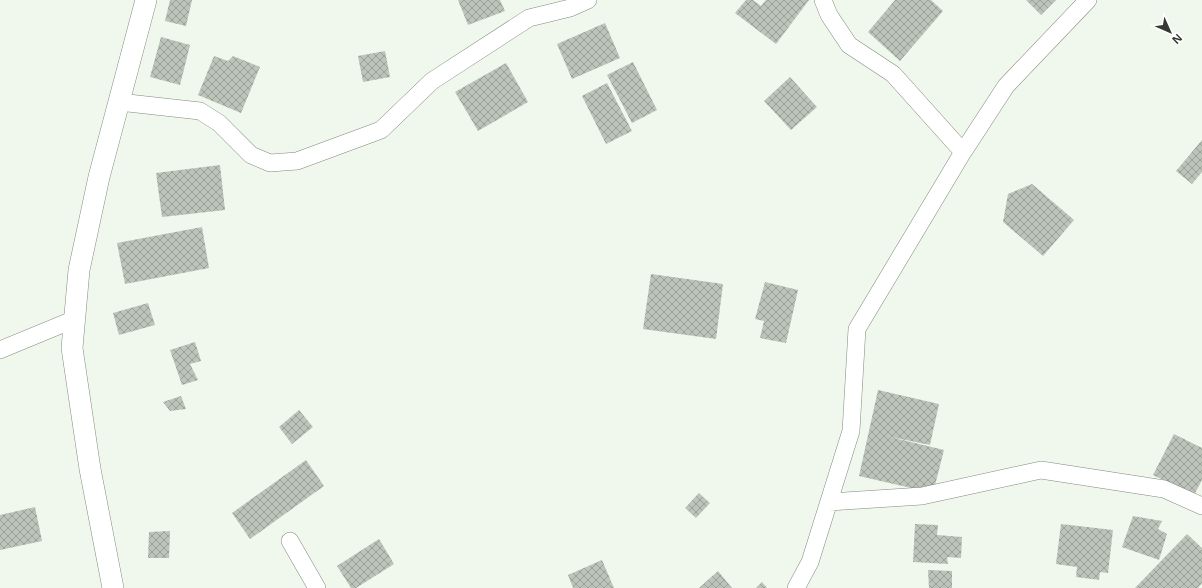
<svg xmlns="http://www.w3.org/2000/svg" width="1202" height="588" font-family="'Noto Sans',sans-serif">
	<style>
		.building { fill: url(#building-cross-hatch) }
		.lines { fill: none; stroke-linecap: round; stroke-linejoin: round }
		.minor-casing { stroke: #828a7f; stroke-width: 18 }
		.tertiary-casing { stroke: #828a7f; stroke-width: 22 }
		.minor { stroke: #fff; stroke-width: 17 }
		.tertiary { stroke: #fff; stroke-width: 21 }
	</style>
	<defs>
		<pattern id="building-cross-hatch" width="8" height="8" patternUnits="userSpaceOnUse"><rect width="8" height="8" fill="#bcc4b9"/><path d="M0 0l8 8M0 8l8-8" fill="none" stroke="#9aa097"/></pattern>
	</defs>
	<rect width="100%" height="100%" fill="#f0f8ed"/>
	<path class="building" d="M170,0H192L186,26L165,21Z
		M458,0H500L505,11L468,25Z
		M746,0H753L761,6L766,0H809L776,44L735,13Z
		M895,0H931L943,11L900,61L868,32Z
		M1026,0H1056L1041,15Z
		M605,23L620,58L572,79L557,44Z
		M161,37L190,45L180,85L150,77Z
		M385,51L390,77L363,82L358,56Z
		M214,56L228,61L233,56L260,67L241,113L198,95Z
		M633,62L657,110L632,123L607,75Z
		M506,63L528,102L478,131L455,92Z
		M790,77L817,107L791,130L764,101Z
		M607,83L632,131L606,144L582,96Z
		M1202,140V172L1192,184L1176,171Z
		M220,165L225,210L162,217L156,173Z
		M1032,184L1074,220L1043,256L1003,222L1008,194Z
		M202,227L209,268L125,284L117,243Z
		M651,274L723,284L716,339L643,329Z
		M765,282L798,290L786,343L760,338L764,321L755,319Z
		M148,303L155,325L119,335L113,313Z
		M195,342L201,361L190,364L198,380L182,385L170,350Z
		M878,390L939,404L930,445L886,436L944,450L933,493L859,476Z
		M181,396L186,409L170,411L163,402Z
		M299,410L313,427L292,444L279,427Z
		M1174,434L1202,448V480L1194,495L1153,475Z
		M306,460L324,486L250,539L232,513Z
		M699,493L710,503L696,518L685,508Z
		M35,507L42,541L0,550V515Z
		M1133,516L1162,521L1158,529L1167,534L1159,560L1122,547Z
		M915,524L938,525L937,535L962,537L961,558L947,557L948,564L913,562Z
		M1061,524L1113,530L1108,573L1100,572L1099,580L1076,577L1077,567L1056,564Z
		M170,531L169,558H148L149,532Z
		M1187,534L1202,548V583L1198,588H1135Z
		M379,539L394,564L356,588H351L337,566Z
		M602,560L614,588H573L568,575Z
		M928,570L952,571V588H929Z
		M718,571L732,588H699Z
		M762,582L767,588H756Z"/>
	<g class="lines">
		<defs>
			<path id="minor" d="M823,0L829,15L849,45L893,74L963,152
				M119,102L200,111L219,123L251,155L270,163L297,161L381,130L432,81L529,18L570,8L588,0
				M0,350L75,319
				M829,502L922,496L1041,470L1164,489L1202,506
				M290,541L317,588
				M796,588L810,562L851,431L857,329L963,152L1006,86L1088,0"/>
			<path id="tertiary" d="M113,588L90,469L72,348L79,270L99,177L146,0"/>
		</defs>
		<use href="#minor" class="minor-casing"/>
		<use href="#tertiary" class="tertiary-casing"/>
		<use href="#minor" class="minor"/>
		<use href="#tertiary" class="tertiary"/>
	</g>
	<g transform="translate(1170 32) rotate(135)" stroke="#ffffff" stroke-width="3" paint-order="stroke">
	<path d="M0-3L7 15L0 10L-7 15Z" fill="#353833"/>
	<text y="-6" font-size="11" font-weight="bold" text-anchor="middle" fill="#353833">N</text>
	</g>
</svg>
